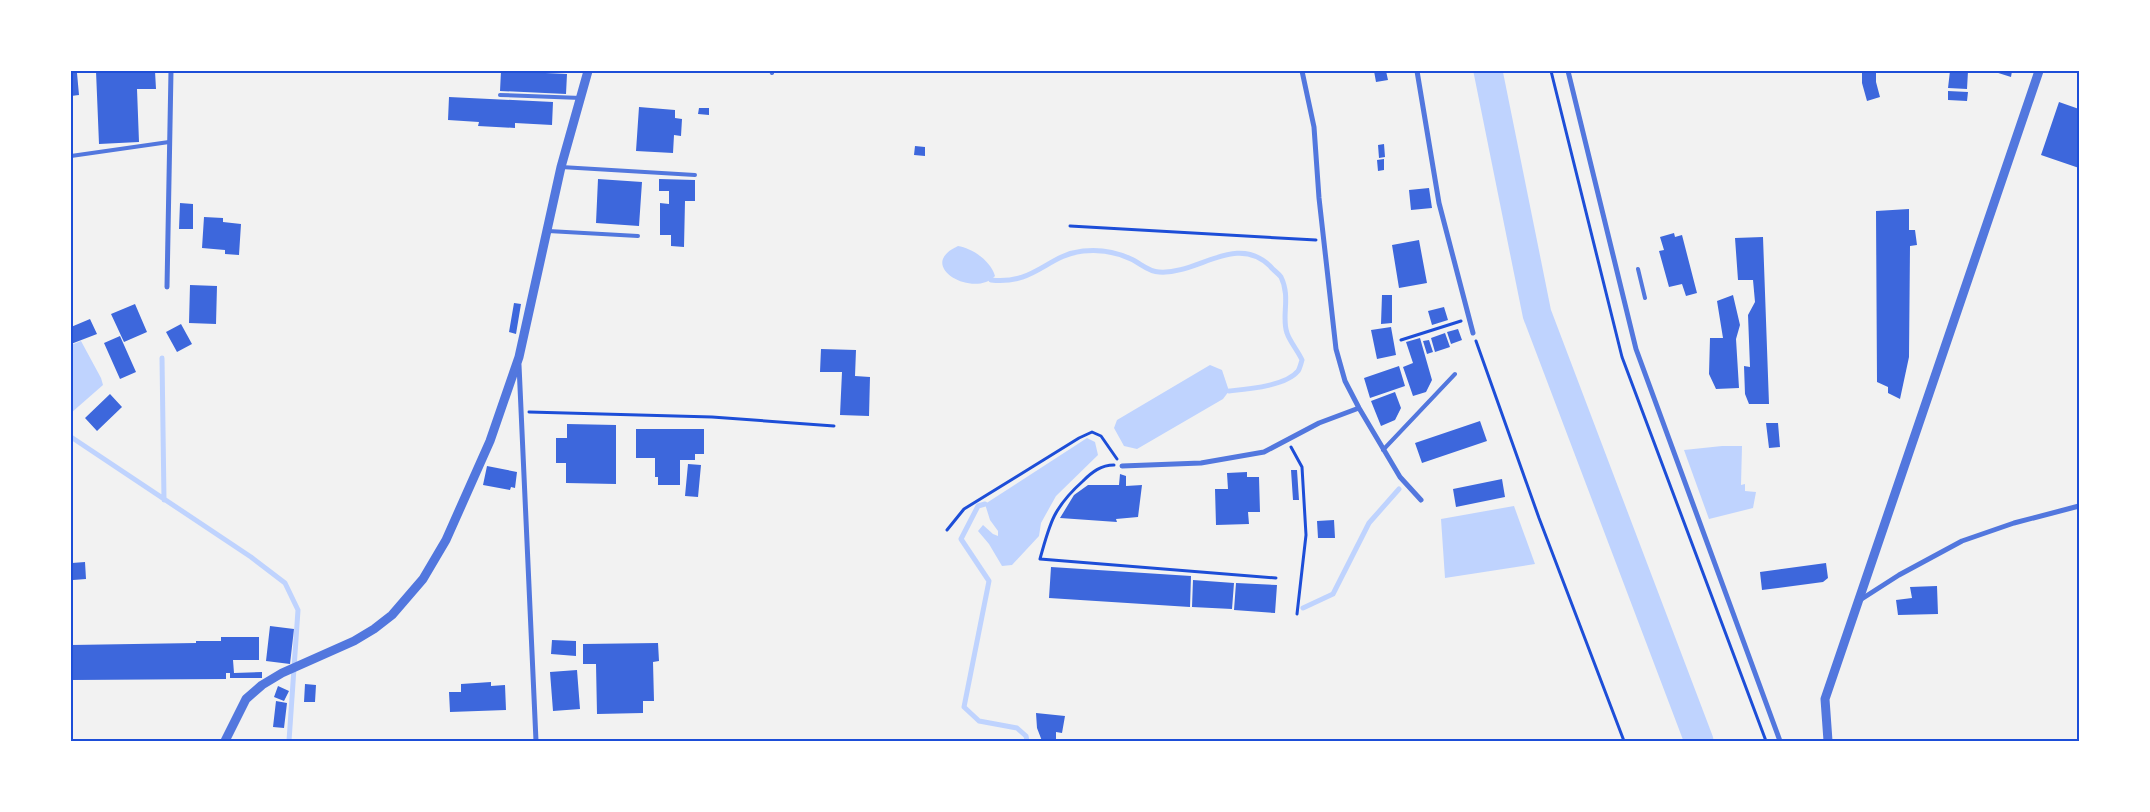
<svg xmlns="http://www.w3.org/2000/svg" width="2150" height="812" font-family="'Public Sans',sans-serif">
	<style>
		.water { fill: #bfd3fe }
		.lines { fill: none; stroke-linecap: round; stroke-linejoin: round }
		.stream { stroke: #bfd3fe; stroke-width: 5 }
		.river { stroke: #bfd3fe; stroke-width: 29 }
		.building { fill: #3d67dc }
		.path { stroke: #1d4ed8; stroke-width: 3 }
		.service { stroke: #5277de; stroke-width: 4 }
		.minor { stroke: #5277de; stroke-width: 5 }
		.tertiary { stroke: #5277de; stroke-width: 9 }
		.neatline { fill: none; stroke: #1d4ed8; stroke-width: 2 }
	</style>
	<rect width="100%" height="100%" fill="#f2f2f2"/>
	<path class="water" d="M958,246C972,248 991,261 995,276C974,299 914,266 958,246Z
		M81,341L101,378L103,385L71,413V345Z
		M1210,365L1222,370L1229,391L1223,399L1137,449L1124,446L1114,428L1117,420Z
		M1087,438L1095,442L1098,455L1056,496L1041,523L1039,536L1012,565L1002,566L989,544L978,531L983,525L993,534L998,536V531L990,520L985,504Z
		M1722,446H1742L1741,485L1745,484V491L1756,492L1753,508L1709,519L1684,450Z
		M1514,506L1535,564L1445,578L1441,519Z"/>
	<g class="lines">
		<path class="stream" d="M991,280C1035,285 1047,255 1083,251C1100,249 1116,252 1131,259C1140,263 1149,272 1159,272C1197,275 1236,233 1270,266C1273,270 1278,273 1281,277C1291,297 1281,317 1287,333C1290,342 1298,351 1302,360C1301,363 1300,368 1298,371C1286,386 1248,389 1229,391
			M162,358L164,500
			M71,437L251,557L285,583L298,610L289,741
			M985,504L978,506L961,539L989,581L964,707L979,721L1017,728L1026,736L1027,741
			M1303,608L1333,594L1369,523L1399,489"/>
		<path class="river" d="M1488,71L1537,314L1699,741"/>
	</g>
	<path class="building" d="M96,71H155L156,89H137L139,142L99,144Z
		M501,71L567,74L566,94L500,91Z
		M1374,71H1386L1388,80L1376,82Z
		M1862,71H1876V82L1880,97L1867,101L1862,83Z
		M1950,71H1968L1967,89L1948,88Z
		M1992,71H2012L2011,77Z
		M71,73H77L79,95L71,96Z
		M1948,91L1968,92L1967,101L1948,100Z
		M449,97L553,102L552,125L515,123V128L478,126L479,122L448,120Z
		M2059,102L2079,109V168L2041,155Z
		M639,107L675,110V118L682,119L681,136L674,135L673,153L636,151Z
		M699,108H709V115L698,114Z
		M1384,144L1385,157L1379,158L1378,145Z
		M915,146L925,147V156L914,155Z
		M1384,159V170L1378,171L1377,160Z
		M598,179L642,182L639,226L596,223Z
		M659,179L695,180V201H685L684,247L671,246V235H660V203L669,204V191H659Z
		M1429,188L1432,208L1411,210L1409,190Z
		M180,203L193,204V229H179Z
		M1909,209V230H1915L1917,245L1910,246L1909,357L1900,399L1888,393V387L1877,382L1876,211Z
		M204,217L223,218V222L241,224L239,255L225,254V250L202,248Z
		M1674,233L1675,237L1682,235L1697,293L1686,296L1682,284L1669,287L1659,251L1664,250L1660,237Z
		M1763,237L1769,404H1749L1745,394L1744,366L1750,367L1748,315L1755,302L1753,280H1738L1735,238Z
		M1419,240L1427,283L1399,288L1392,245Z
		M190,285L217,286L216,324L189,323Z
		M1382,295H1392V323L1381,324Z
		M1733,295L1740,325L1736,339L1739,388L1716,389L1709,374L1710,338H1723L1717,301Z
		M514,303L521,304L516,334L509,332Z
		M135,304L147,332L124,342L111,314Z
		M1444,307L1448,320L1432,325L1428,311Z
		M90,319L97,334L71,344V327Z
		M181,324L192,344L177,352L166,332Z
		M1391,327L1396,355L1377,359L1371,330Z
		M1458,329L1462,340L1451,344L1447,332Z
		M1445,333L1450,347L1435,352L1431,338Z
		M120,336L136,372L120,379L104,343Z
		M1420,338L1432,380L1426,392L1413,396L1403,367L1413,363L1406,342Z
		M1429,340L1433,352L1427,354L1423,341Z
		M821,349L856,350L855,376L870,377L869,416L840,415L842,372H820Z
		M1399,366L1405,386L1370,398L1364,378Z
		M1395,392L1401,408L1395,420L1381,426L1371,401Z
		M110,394L122,407L97,431L85,418Z
		M1480,421L1487,441L1422,463L1415,443Z
		M1766,423H1778L1780,447L1769,448Z
		M567,424L616,425V484L566,483V463H556V438H567Z
		M636,429H704V454H695V460H680V485H658V477H655V458H636Z
		M688,464L701,465L698,497L685,496Z
		M487,466L517,472L515,488L511,487L510,490L483,485Z
		M1291,470H1297L1299,500H1293Z
		M1247,472V477H1259L1260,512H1248L1249,524L1216,525L1215,489H1228L1227,473Z
		M1120,474L1126,476V486L1142,485L1138,517L1116,519L1117,522L1060,518L1074,495L1088,485H1119Z
		M1502,479L1505,497L1456,507L1453,489Z
		M1334,520L1335,538H1318L1317,521Z
		M85,562L86,579L73,580L72,563Z
		M1826,563L1828,578L1823,582L1762,590L1760,572Z
		M1051,567L1191,576L1190,607L1049,598Z
		M1193,580L1234,583L1232,609L1192,607Z
		M1236,583L1277,585L1275,613L1234,610Z
		M1937,586L1938,614L1898,615L1896,600L1912,598L1910,587Z
		M270,626L294,629L290,664L266,661Z
		M221,637H259V660H233L234,673L262,672V678H230V673H226V679L71,680V645L196,643V641H221Z
		M552,640L576,641V656L551,654Z
		M658,643L659,661L653,662L654,701H643V713L597,714L596,664H583V644Z
		M577,670L580,709L553,711L550,672Z
		M491,682V686L505,685L506,710L450,712L449,692H461V684Z
		M305,684L316,685L315,702H304Z
		M278,686L289,691L284,701L274,697Z
		M276,701L287,703L284,728L273,727Z
		M1036,713L1065,716L1062,733L1056,732V741H1042L1037,728Z"/>
	<g class="lines">
		<path class="path" d="M1551,71L1622,357L1766,741
			M1070,226L1316,240
			M1401,340L1461,321
			M1476,341L1539,518L1624,741
			M529,412L712,417L834,426
			M1291,447L1302,467L1306,535L1297,614
			M1114,465C1101,465 1092,472 1083,481C1054,507 1050,522 1040,559L1276,578
			M947,530L964,509L1079,438L1092,432L1101,436L1117,459"/>
		<path class="service" d="M771,71L772,73
			M500,95L581,98
			M71,156L169,142
			M561,167L695,175
			M548,231L638,236
			M1638,269L1645,298
			M1383,450L1455,374"/>
		<path class="minor" d="M1302,71L1314,127L1319,198L1336,349L1345,381L1359,408L1400,477L1421,500
			M1417,71L1439,203L1473,333
			M1568,71L1636,349L1780,741
			M167,287L171,71
			M519,365L536,741
			M1122,466L1201,463L1264,452L1319,423L1359,408
			M1860,600L1899,575L1962,541L2014,523L2079,506"/>
		<path class="tertiary" d="M225,741L246,699L262,685L282,673L354,641L374,629L392,615L423,579L446,540L490,441L519,357L561,167L588,71
			M1828,741L1825,699L2039,71"/>
	</g>
	<rect width="2150" height="812" fill="none" stroke="#ffffff" stroke-width="145"/>
	<rect x="72" y="72" width="2006" height="668" class="neatline"/>
</svg>
